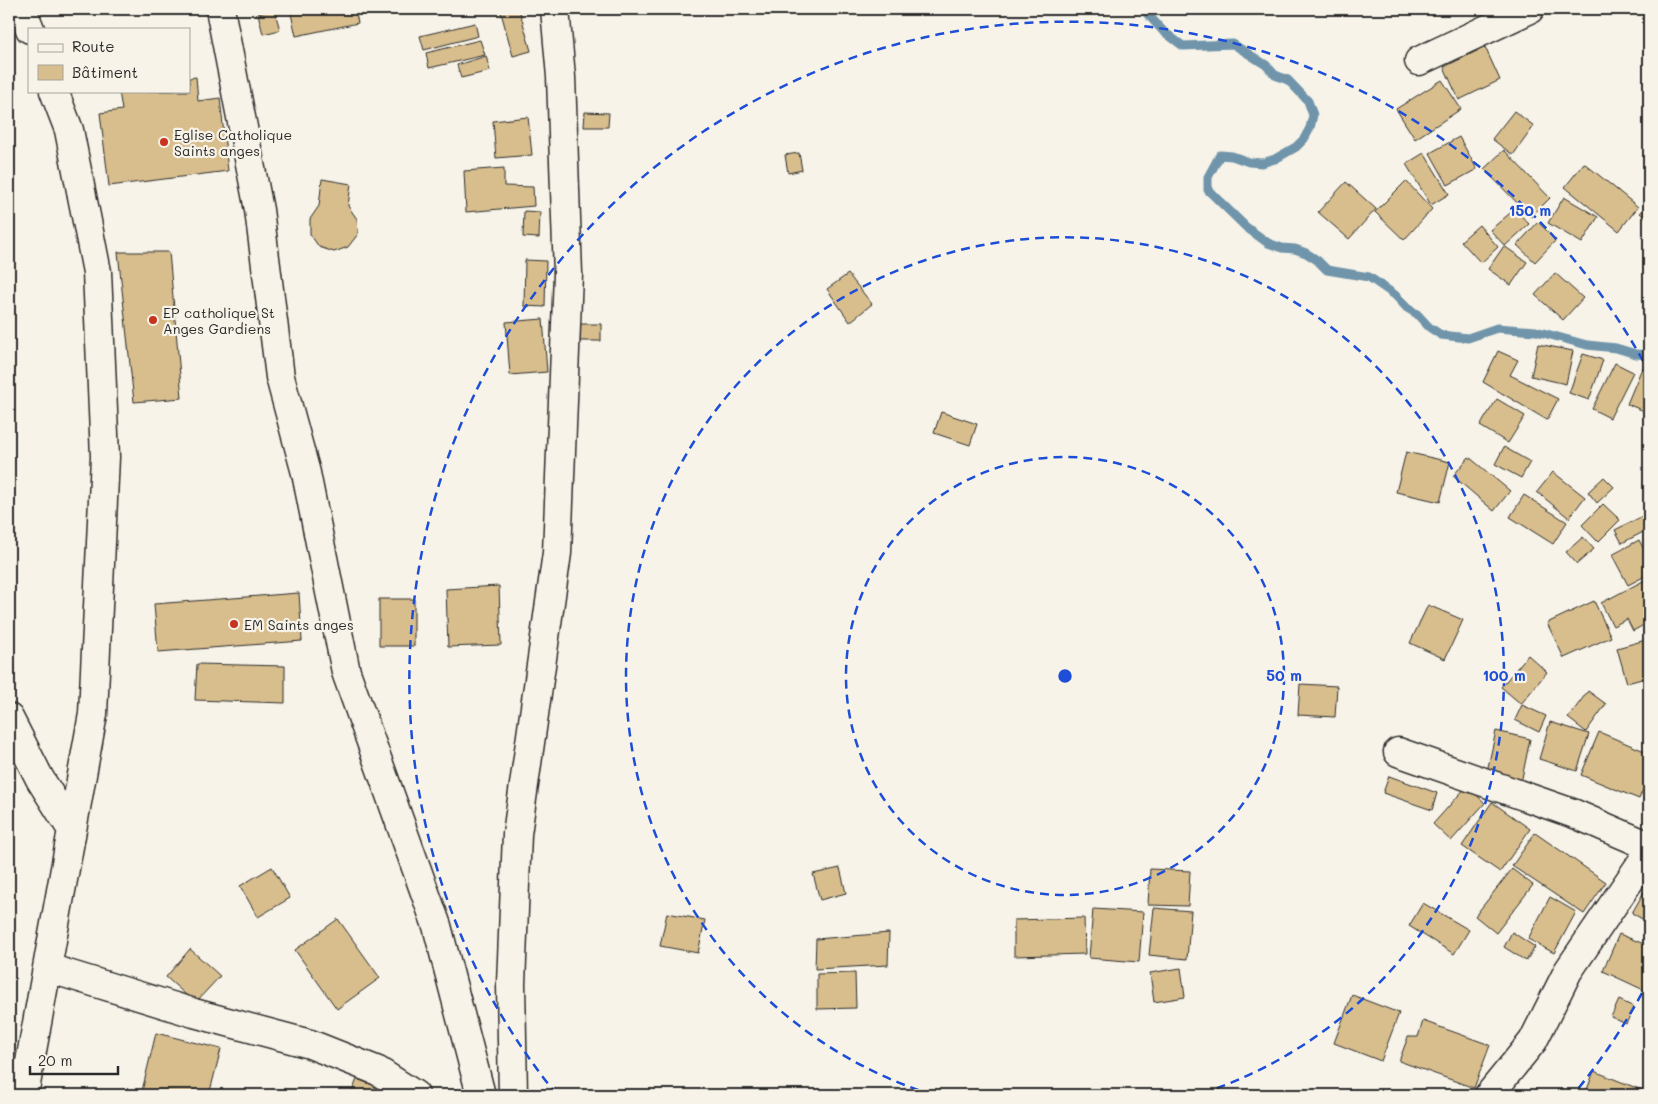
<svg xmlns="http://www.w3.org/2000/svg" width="1658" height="1104" font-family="Mali,sans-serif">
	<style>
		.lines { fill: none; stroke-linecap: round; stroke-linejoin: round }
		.stream { stroke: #6f94aa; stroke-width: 9 }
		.building { fill: #d8be8d; stroke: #2b2b2b }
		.minor-casing { stroke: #2b2b2b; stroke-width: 31 }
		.minor { stroke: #f7f3e8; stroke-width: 28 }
		.ring { fill: none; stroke: #1d4ed8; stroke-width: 2.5; stroke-dasharray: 9 6 }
		.poi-dot { fill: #c8321e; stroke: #f7f3e8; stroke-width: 2 }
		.labels { text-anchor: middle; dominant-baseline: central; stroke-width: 4.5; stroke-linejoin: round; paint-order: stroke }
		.poi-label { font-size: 14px; fill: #2b2b2b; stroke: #f7f3e8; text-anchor: start }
		.centre { fill: #1d4ed8; stroke: #f7f3e8; stroke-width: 2.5 }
		.ring-label { font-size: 15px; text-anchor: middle; font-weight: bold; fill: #1d4ed8; stroke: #f7f3e8; stroke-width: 4.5; stroke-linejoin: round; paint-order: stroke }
	</style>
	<rect width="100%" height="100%" fill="#f7f3e8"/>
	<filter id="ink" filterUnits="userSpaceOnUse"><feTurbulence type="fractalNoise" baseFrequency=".02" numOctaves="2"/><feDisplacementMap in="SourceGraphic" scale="10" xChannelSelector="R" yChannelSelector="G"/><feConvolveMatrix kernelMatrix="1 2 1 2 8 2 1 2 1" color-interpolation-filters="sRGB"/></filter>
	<g filter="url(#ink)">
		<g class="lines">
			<path class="stream" d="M1143,9L1163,31L1183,46L1233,44L1266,65L1275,75L1288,80L1308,101L1313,115L1310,128L1304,139L1296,147L1275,159L1262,163L1249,162L1232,156L1220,155L1208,177V190L1246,227L1268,243L1282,248L1295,249L1306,253L1317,260L1327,270L1369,277L1395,295L1407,308L1417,314L1429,327L1441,335L1468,338L1497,328L1536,331L1587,345L1616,348L1636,354L1649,355"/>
		</g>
		<path class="building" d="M274,9L280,30L263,34L258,14Z
			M290,9H355L358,23L296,36Z
			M500,9H519L531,51L513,56Z
			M1641,9H1649V25Z
			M475,23L478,36L424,50L420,36Z
			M480,40L485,55L429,68L426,53Z
			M1485,47L1500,80L1459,100L1444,67Z
			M486,56L490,71L461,78L457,65Z
			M196,77L198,101L220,98L228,171L109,186L100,113L122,110L119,91H189V78Z
			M1442,80L1461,109L1415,139L1396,109Z
			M1514,111L1534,126L1513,155L1492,139Z
			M585,112L609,113L608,127H584Z
			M528,117L532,155L496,158L493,121Z
			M1459,137L1477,169L1448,185L1430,153Z
			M1504,150L1550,198L1531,217L1484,169Z
			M799,153L802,170L788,173L785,155Z
			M1424,153L1449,194L1431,205L1406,164Z
			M1584,163L1638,207L1619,231L1565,187Z
			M504,168V186L533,187L534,206L466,212L464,171Z
			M322,179L351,184L348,206L357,219L358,234L348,247L334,252L319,247L310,234V219L319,206Z
			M1406,181L1432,209L1404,240L1375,212Z
			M1346,182L1376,209L1349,239L1318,212Z
			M1564,197L1598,217L1582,243L1548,223Z
			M1649,203V221L1640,213Z
			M1515,209L1529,224L1505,246L1490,230Z
			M524,211L540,212L539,238L523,237Z
			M1538,222L1556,240L1535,262L1517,245Z
			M1479,225L1498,247L1481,263L1461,241Z
			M1504,246L1527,262L1511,285L1488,269Z
			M118,252H169L182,398L134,402Z
			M525,260L546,261L545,307L524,306Z
			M1555,273L1583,298L1563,320L1535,295Z
			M848,274L872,304L850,322L827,289Z
			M543,319L547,372L510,375L506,322Z
			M578,324H601V341H578Z
			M1538,344L1573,351L1566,384L1531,376Z
			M1498,351L1518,360L1510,375L1558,399L1547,420L1483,382Z
			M1583,354L1603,360L1589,400L1569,393Z
			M1615,363L1633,372L1610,418L1592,409Z
			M1642,368L1649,370V413L1627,404Z
			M1497,399L1525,416L1508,443L1480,426Z
			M941,412L977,424L970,445L934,433Z
			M1504,447L1530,462L1521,478L1495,464Z
			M1406,452L1450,462L1440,502L1396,492Z
			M1469,457L1510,491L1494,511L1453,476Z
			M1553,472L1585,497L1569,518L1537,492Z
			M1604,477L1614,487L1597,503L1588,492Z
			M1524,495L1567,522L1553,544L1510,517Z
			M1603,504L1620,520L1598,542L1582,525Z
			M1643,516L1649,529L1622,543L1615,530Z
			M1583,537L1594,549L1577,564L1566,552Z
			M1639,540L1649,559V574L1628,585L1612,555Z
			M1649,578V622L1633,631L1627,619L1613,626L1601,603Z
			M499,586L501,645L448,647L446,589Z
			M299,593L302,641L158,652L154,604Z
			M379,599H414V646H379Z
			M1594,601L1611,637L1564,658L1547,623Z
			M1428,605L1463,620L1445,659L1410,643Z
			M1649,639V677L1627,683L1617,648Z
			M1528,655L1547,672L1521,704L1501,687Z
			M197,664L285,666V703L195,700Z
			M1300,684L1337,686L1335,717L1298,715Z
			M1588,691L1606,704L1586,732L1568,718Z
			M1522,705L1546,716L1539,732L1515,720Z
			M1550,722L1589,734L1577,771L1539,759Z
			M1496,731L1530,739L1521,783L1486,776Z
			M1599,732L1649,753V775L1639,799L1581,775Z
			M1389,776L1437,793L1432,810L1383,793Z
			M1467,786L1485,803L1451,841L1433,824Z
			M1492,802L1530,829L1500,872L1462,846Z
			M1535,833L1606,882L1584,914L1512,866Z
			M272,867L290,898L258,917L240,886Z
			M840,868L846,893L820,900L813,874Z
			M1150,869L1190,871L1188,906L1148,905Z
			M1512,869L1533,885L1496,933L1475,916Z
			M1649,883V923L1632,913Z
			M1550,897L1576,912L1554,953L1528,939Z
			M1423,903L1469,930L1454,954L1409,926Z
			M1154,908L1191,911L1187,959L1149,955Z
			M1093,909L1143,912L1139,962L1089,958Z
			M667,913L705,920L698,953L660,946Z
			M1084,918L1085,954L1014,956V920Z
			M338,919L380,978L337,1009L295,950Z
			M1512,932L1535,947L1526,961L1504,947Z
			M889,933L888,965L815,969L816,939Z
			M1619,934L1649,946V984L1646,991L1603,971Z
			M190,949L220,976L195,1003L166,977Z
			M1181,968L1185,997L1154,1002L1150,973Z
			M855,973L856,1008L817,1009V974Z
			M1352,995L1399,1013L1381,1061L1334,1043Z
			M1619,1000L1634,1007L1626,1024L1611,1017Z
			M1423,1021L1490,1045L1474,1088L1399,1061L1408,1037H1418Z
			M156,1033L221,1049L209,1095H141Z
			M1594,1071L1649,1093V1095H1585Z
			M357,1079L381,1088L378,1095H351Z"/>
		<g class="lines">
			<defs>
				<path id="minor" d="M22,9L30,29
					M220,9L259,210L280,377L306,473L346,672L437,926L481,1095
					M1419,61L1530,9
					M9,718L40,779L72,830
					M1398,752L1575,814L1649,846
					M48,968L194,1013L310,1044L378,1071L415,1095
					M24,1095L93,714L105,457L97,272L69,130L54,91
					M513,1095L511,984L517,834L557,553L568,274L561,77L555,9
					M1489,1095L1533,1041L1568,971L1649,852"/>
			</defs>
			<use href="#minor" class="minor-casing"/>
			<use href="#minor" class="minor"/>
		</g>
	</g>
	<g class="ring">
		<circle cx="1065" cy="676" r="219"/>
		<path d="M933 1095A439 439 0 1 1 1197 1095"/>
		<path d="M1649 980A658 658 0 0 1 1573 1095M557 1095A658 658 0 1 1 1649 372"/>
	</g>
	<g class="poi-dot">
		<circle cx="164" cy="142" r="5"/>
		<circle cx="153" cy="320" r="5"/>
		<circle cx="234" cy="624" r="5"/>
	</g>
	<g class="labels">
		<g class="poi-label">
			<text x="174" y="134">Eglise Catholique<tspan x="174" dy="16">Saints anges</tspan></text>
			<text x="163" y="312">EP catholique St<tspan x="163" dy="16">Anges Gardiens</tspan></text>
			<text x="244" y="624">EM Saints anges</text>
		</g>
	</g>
	<circle cx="1065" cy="676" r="8" class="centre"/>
	<g class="ring-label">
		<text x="1530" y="216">150 m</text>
		<text x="1284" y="681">50 m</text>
		<text x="1504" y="681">100 m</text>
	</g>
	<rect width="1658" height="1104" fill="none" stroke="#f7f3e8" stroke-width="30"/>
	<rect x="15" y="15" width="1628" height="1074" fill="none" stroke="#2b2b2b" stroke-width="2" filter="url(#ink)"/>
	<rect x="28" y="28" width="162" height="65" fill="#f7f3e8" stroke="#a5a39c"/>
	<rect x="38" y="44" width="25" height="8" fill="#f7f3e8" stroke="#a5a39c"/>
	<text x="72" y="52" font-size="15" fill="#2b2b2b">Route</text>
	<rect x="38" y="65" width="25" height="15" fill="#d8be8d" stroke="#a5a39c"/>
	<text x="72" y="78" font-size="15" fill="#2b2b2b">Bâtiment</text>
	<path d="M30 1066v8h88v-8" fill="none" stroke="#2b2b2b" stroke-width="2.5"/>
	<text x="38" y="1066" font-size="15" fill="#2b2b2b" stroke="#f7f3e8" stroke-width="4" paint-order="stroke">20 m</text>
</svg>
